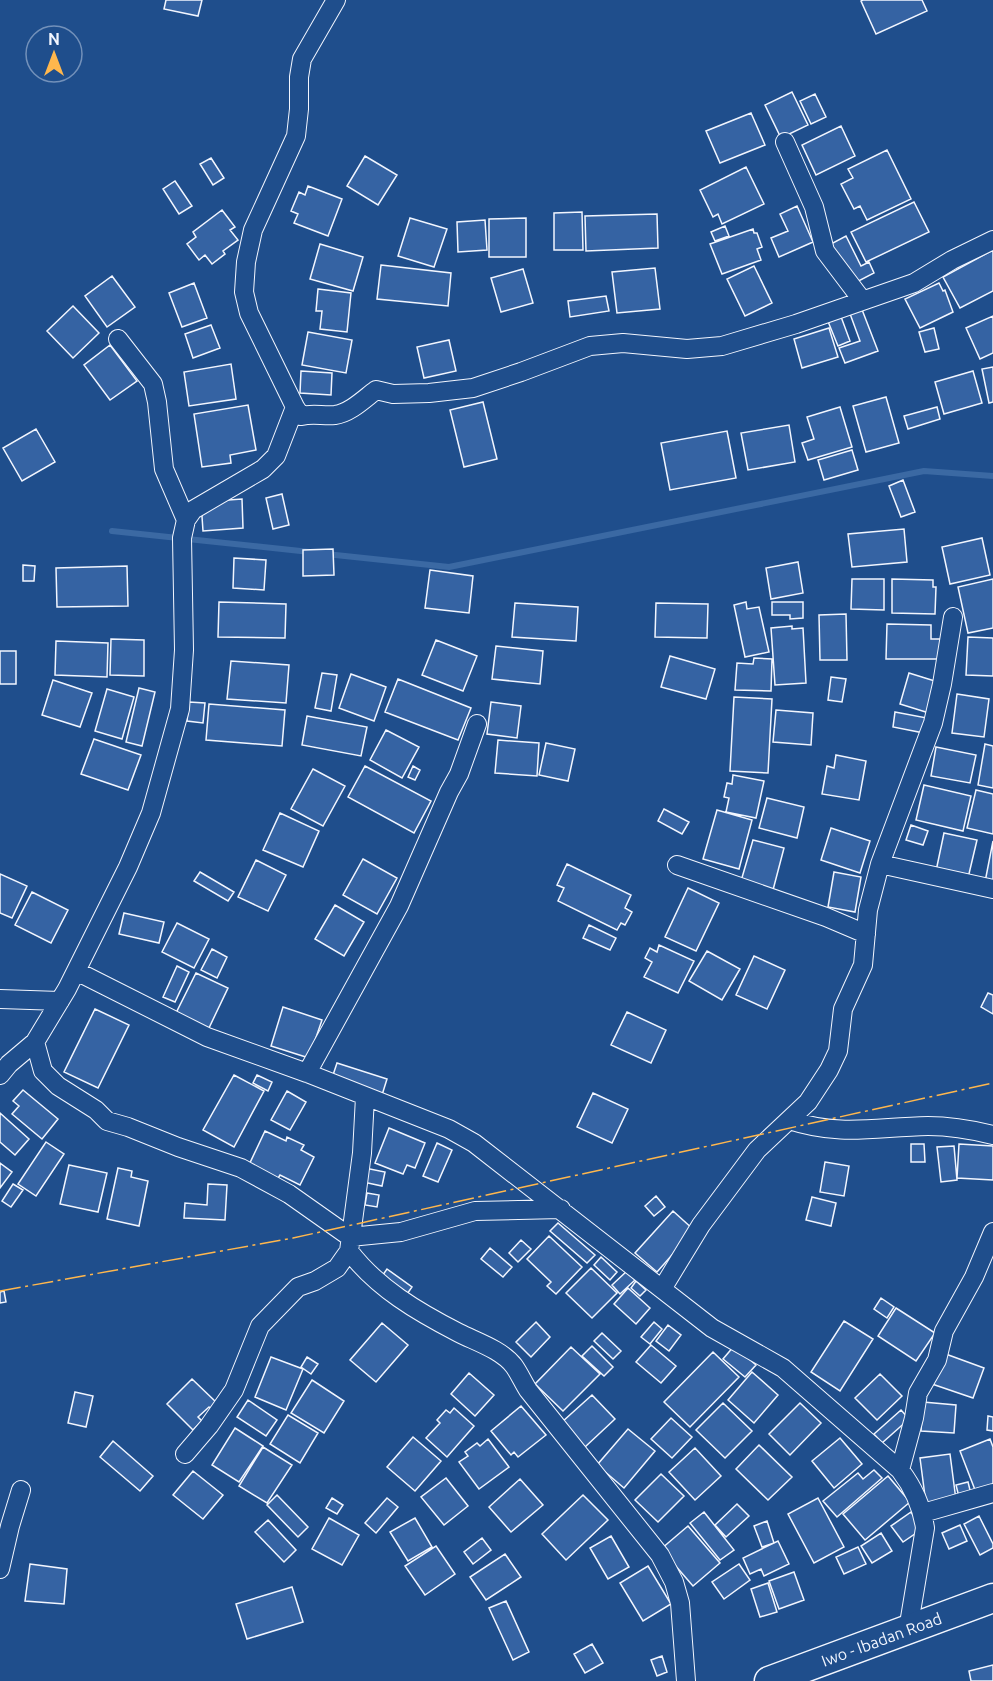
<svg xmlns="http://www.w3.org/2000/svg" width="993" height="1681" font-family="Ubuntu,sans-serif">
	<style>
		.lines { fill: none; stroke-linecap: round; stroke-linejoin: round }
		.stream { stroke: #3b69a3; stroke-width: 6 }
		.building { fill: #3563a3; stroke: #f2f6ff; stroke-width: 1.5 }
		.street-casing { stroke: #f2f6ff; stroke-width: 20 }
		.primary-casing { stroke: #f2f6ff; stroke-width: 31 }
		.street { stroke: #1f4e8c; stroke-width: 18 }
		.primary { stroke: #1f4e8c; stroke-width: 28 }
		.power { stroke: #ffb74d; stroke-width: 1.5; stroke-dasharray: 21 4.5 3 4.5; stroke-linecap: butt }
		.labels { text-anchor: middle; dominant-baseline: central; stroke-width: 4.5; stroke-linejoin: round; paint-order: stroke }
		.street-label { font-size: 16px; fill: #f2f6ff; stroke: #1f4e8c }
	</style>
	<rect width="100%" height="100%" fill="#1f4e8c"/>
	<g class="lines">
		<path class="stream" d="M112,531L310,552
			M326,554L449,567L924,471L993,476"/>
	</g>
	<path class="building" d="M166,0H202L198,16L164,9Z
		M863,0H922L927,11L876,34L861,1Z
		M792,92L808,125L781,138L765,105Z
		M815,94L826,117L811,124L800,101Z
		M751,113L765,145L720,163L706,131Z
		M841,126L855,156L816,175L802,145Z
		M887,150L911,199L867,220L860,206L854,209L841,184L853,178L848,169Z
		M365,156L397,175L378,205L347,186Z
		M211,158L224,178L213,185L200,164Z
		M746,167L764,204L722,224L718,214L713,217L700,190Z
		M175,181L192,206L179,214L163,189Z
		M308,186L342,199L328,236L294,223L298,214L291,211L299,192L305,195Z
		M914,202L929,232L866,262L851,232Z
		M797,206L813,242L779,257L771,238L788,231L780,214Z
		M222,210L235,227L230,230L238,240L223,251L225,254L212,264L205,255L199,260L187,244L196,237L193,232Z
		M582,212L583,250H554V213Z
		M657,214L658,248L586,251L585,216Z
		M410,218L447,229L434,267L398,256Z
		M526,218V257H489V219Z
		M485,220L487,250L458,252L457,222Z
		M725,226L729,236L715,241L711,232Z
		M753,229L754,233H757L762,247L757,249L761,260L722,274L710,244Z
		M846,236L861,266L869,262L874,273L849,286L829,245Z
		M320,244L363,257L353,291L310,279Z
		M993,250V291L960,308L943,277Z
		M381,265L451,273L448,306L377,299Z
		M754,266L772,303L745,316L727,279Z
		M655,268L660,309L617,313L612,272Z
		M523,269L533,303L501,312L491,278Z
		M112,276L135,307L107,327L85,296Z
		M194,283L207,318L182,327L169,293Z
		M939,283L943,291L945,290L953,312L920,328L905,299Z
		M318,289L351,293L347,332L320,329L322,311H316Z
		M606,296L609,311L570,317L568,301Z
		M73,306L99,333L73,358L47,331Z
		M861,307L878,351L845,363L839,348L860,341L849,311Z
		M840,314L850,341L838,346L827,319Z
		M993,316V353L980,359L966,328Z
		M211,325L220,348L193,358L185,334Z
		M829,328L838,357L802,368L794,339Z
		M934,328L939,349L925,352L919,332Z
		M308,332L352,340L346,373L302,365Z
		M449,340L456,371L424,378L417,347Z
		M110,345L137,381L110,400L84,365Z
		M231,364L236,399L189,406L184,372Z
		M993,367V402L989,403L982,369Z
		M301,371L332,373L331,395L300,393Z
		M973,371L982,403L944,414L935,382Z
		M886,397L899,443L866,452L853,406Z
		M483,402L497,459L464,467L450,410Z
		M248,405L256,450L230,455L231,463L202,467L194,414Z
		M840,407L852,447L808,460L802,443L814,439L807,417Z
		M937,407L940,419L908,429L904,416Z
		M789,425L795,462L748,470L741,433Z
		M36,429L55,462L22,481L3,448Z
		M727,431L736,478L670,490L661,443Z
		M852,450L858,470L824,480L818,460Z
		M903,480L915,512L901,517L889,486Z
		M282,494L289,525L273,529L266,498Z
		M242,499L243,528L203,531L201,502Z
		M904,529L907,562L852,567L848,534Z
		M982,538L990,575L950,584L942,547Z
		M333,549L334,575L303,576V550Z
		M234,558L266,560L264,590L233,588Z
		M798,562L803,593L771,599L766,568Z
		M23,565L35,566L34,581H23Z
		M127,566L128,606L57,607L56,568Z
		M430,570L473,576L469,613L425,608Z
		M852,579H884V610L851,609Z
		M892,579L933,580V587H936L935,614L892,613Z
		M993,579V628L968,633L958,587Z
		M219,602L286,604L285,638L218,637Z
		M746,602L747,609L759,607L769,652L745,657L734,605Z
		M772,602H803V618L790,619V615H772Z
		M515,603L578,607L576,641L512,637Z
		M656,603L708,604L707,638L655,637Z
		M846,614L847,660H820L819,615Z
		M887,624L931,625V639H942L941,659H886Z
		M792,626V629L803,628L806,683L775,685L771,628Z
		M968,637L993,638V676L966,675Z
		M111,639L144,640V676L110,675Z
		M436,640L477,656L463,691L422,675Z
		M56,641L108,643L107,677L55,675Z
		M496,646L543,651L540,684L492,679Z
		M0,651H16V684H0Z
		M670,656L715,669L706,699L661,687Z
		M754,658L772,659L771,691L735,690L737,663L753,664Z
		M231,661L289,665L286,703L227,699Z
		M322,673L337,675L331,711L315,708Z
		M909,673L938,682L929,713L900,704Z
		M351,674L386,687L374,721L339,708Z
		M831,677L846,679L842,702L828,700Z
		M398,679L471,708L458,740L385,712Z
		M53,680L92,693L80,727L42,715Z
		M139,688L155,692L142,746L126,742Z
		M107,689L134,697L122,739L95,731Z
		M957,694L989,699L984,737L952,733Z
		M734,697L772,699L768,773L730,771Z
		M189,702L205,703L203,723L187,721Z
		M491,702L521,706L517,738L487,734Z
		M209,704L285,710L282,746L206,740Z
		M776,710L813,713L811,745L773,742Z
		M895,712L927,718L924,733L893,727Z
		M307,716L367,727L361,756L302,745Z
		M386,730L419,747L402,778L370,760Z
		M94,739L141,755L128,790L81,774Z
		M498,740L539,743L537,776L495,773Z
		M546,743L575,749L568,781L539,775Z
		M985,744L993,746V788L978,785Z
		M936,747L976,755L970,783L931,776Z
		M836,755L866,761L859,800L822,794L827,766L834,768Z
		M365,766L431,801L414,833L348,797Z
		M413,766L420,770L415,780L408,777Z
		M313,769L345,786L323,826L291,809Z
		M733,775L764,781L756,818L726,812L729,798L724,797L727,783L732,784Z
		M924,785L971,796L963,831L916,820Z
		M976,790L993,794V834L967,828Z
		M767,798L804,807L797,838L759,828Z
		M664,809L689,822L682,834L658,821Z
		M717,810L752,820L739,869L703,859Z
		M280,813L319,831L303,867L263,850Z
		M911,825L928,831L923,845L906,840Z
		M831,828L870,841L860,873L821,860Z
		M944,833L977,840L968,878L936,871Z
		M753,840L784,848L773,890L741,881Z
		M993,841V884L985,882Z
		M363,859L397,878L377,914L343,895Z
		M256,860L286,875L268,911L238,897Z
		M567,864L631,895L625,908L632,912L625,925L621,923L617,930L558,901L564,888L557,885Z
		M200,872L234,892L228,901L194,881Z
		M834,872L861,877L855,912L828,907Z
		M0,874L27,886L12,918L0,913Z
		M688,888L719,903L696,951L665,937Z
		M32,892L68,910L51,943L15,925Z
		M335,905L364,922L344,956L315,939Z
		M124,913L164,922L159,943L119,934Z
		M177,923L209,939L194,968L162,952Z
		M589,925L616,938L610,950L583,938Z
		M659,945L694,961L678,993L644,977L652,962L645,958L650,948L657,952Z
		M212,949L227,957L217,978L201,970Z
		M707,951L740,969L722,1000L689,981Z
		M754,956L785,970L767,1009L736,995Z
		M177,966L189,972L175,1002L163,997Z
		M196,973L228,988L208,1030L175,1015Z
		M988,993L993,995V1014L981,1007Z
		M283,1007L322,1020L309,1058L271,1046Z
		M95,1009L129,1025L98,1088L64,1072Z
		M627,1012L666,1030L651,1063L611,1045Z
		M337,1063L387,1079L382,1095L332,1078Z
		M234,1075L264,1091L234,1147L203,1130Z
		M257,1075L272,1082L268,1091L253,1083Z
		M23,1090L58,1119L42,1139L12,1114L19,1106L13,1101Z
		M287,1091L306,1102L290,1130L271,1120Z
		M593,1093L628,1109L612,1143L577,1127Z
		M0,1113L29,1139L15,1155L0,1142Z
		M389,1128L425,1143L415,1168L407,1165L403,1174L375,1163Z
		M265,1131L286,1141L287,1137L304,1145L301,1150L314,1157L300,1185L280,1175L277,1180L248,1167Z
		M46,1142L64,1154L36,1196L18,1184Z
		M437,1143L452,1150L438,1182L423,1176Z
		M911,1144H924L925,1162H911Z
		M959,1144L993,1146V1180L957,1178Z
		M954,1146L957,1180L941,1182L937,1147Z
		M825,1162L849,1166L844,1196L820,1192Z
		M0,1163L12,1172L0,1188Z
		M69,1165L107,1173L98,1212L60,1204Z
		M118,1168L132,1171L131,1177L148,1181L139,1226L107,1219Z
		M365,1168L385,1172L382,1186L363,1182Z
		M13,1184L23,1190L11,1207L2,1201Z
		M208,1184L227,1185L225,1220L184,1218L185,1203L207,1205Z
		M367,1193L379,1195L377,1207L365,1205Z
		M656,1196L665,1207L654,1216L645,1206Z
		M812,1197L836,1203L831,1226L806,1220Z
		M673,1211L694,1230L657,1272L635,1253Z
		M558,1223L595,1255L587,1263L550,1231Z
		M549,1236L582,1267L556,1294L547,1286L551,1282L527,1259Z
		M521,1240L531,1249L518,1262L509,1253Z
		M490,1248L512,1267L503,1277L481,1259Z
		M601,1257L617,1272L610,1280L594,1265Z
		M591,1268L617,1293L592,1318L566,1293Z
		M387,1269L412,1287L405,1297L380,1279Z
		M627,1271L635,1280L620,1294L612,1285Z
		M636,1281L646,1290L640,1296L631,1288Z
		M628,1288L650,1308L636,1324L614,1304Z
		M4,1291L6,1302L0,1303V1292Z
		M881,1298L894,1307L887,1318L874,1309Z
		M896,1308L935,1333L916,1361L878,1336Z
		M844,1321L873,1339L840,1391L811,1372Z
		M536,1322L550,1337L531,1357L516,1342Z
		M654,1322L662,1329L650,1344L641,1337Z
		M382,1323L408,1345L376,1382L350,1360Z
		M668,1325L681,1335L669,1351L656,1341Z
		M602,1333L621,1351L613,1359L594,1341Z
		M651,1345L676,1366L661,1383L636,1362Z
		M592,1346L613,1367L604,1376L582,1356Z
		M734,1346L756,1365L745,1377L723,1359Z
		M571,1347L600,1374L563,1411L535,1384Z
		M713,1352L739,1377L690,1427L664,1402Z
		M943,1353L984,1368L973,1398L932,1384Z
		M271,1357L303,1369L286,1410L255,1397Z
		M307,1357L318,1364L311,1374L301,1367Z
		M752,1372L778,1395L754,1423L728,1400Z
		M469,1373L494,1395L475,1416L451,1394Z
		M880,1374L902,1396L877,1420L855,1398Z
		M192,1379L218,1404L212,1410L209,1407L198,1417L202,1421L193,1430L167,1404Z
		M312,1380L344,1401L324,1433L291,1413Z
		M75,1392L93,1396L86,1427L68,1423Z
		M592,1395L615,1419L585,1447L562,1422Z
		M248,1400L277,1420L266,1436L237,1417Z
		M923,1402L956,1405L954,1433L921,1431Z
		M723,1403L752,1431L725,1458L696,1430Z
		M800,1403L821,1423L790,1455L769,1434Z
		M521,1406L546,1435L518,1457L514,1452L511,1455L491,1431Z
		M454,1408L474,1426L447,1457L426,1438L440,1423L437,1420L446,1410L450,1413Z
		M901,1410L909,1419L882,1443L874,1434Z
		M288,1415L318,1433L300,1463L270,1444Z
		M988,1416L993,1417V1431L987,1430Z
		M671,1418L692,1437L672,1458L651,1439Z
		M235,1428L263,1446L239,1482L212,1465Z
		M628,1429L655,1451L624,1488L597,1465Z
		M413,1437L441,1461L415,1491L387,1467Z
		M840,1438L862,1464L834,1488L812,1461Z
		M488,1439L509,1467L479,1489L459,1462L468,1456L465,1452L477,1443L480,1446Z
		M990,1439L993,1447V1489L977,1495L960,1451Z
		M113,1441L153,1476L140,1491L100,1457Z
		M759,1445L792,1477L768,1500L736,1469Z
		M263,1447L292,1465L267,1503L239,1486Z
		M695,1448L721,1476L695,1500L669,1472Z
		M950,1454L956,1500L926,1504L920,1458Z
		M874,1470L882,1478L837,1517L823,1501L858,1473L863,1479Z
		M193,1471L223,1495L203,1519L173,1495Z
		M661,1474L684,1496L658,1522L635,1500Z
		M888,1476L910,1502L865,1540L843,1514Z
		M446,1478L468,1506L444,1525L421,1497Z
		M520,1479L543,1505L511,1532L489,1507Z
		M968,1482L971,1494L959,1497L956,1485Z
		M277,1495L308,1527L298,1537L267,1505Z
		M583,1495L608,1520L566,1560L542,1534Z
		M332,1498L343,1505L337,1514L326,1508Z
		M387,1498L398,1507L376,1533L365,1523Z
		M818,1498L844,1547L814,1563L788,1514Z
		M737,1504L749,1516L726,1537L715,1525Z
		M704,1512L734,1550L720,1560L690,1523Z
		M911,1512L922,1529L903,1542L891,1526Z
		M979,1516L993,1544V1548L980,1555L964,1524Z
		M329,1518L359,1535L342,1565L312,1549Z
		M415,1518L432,1547L408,1561L390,1532Z
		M268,1520L296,1550L284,1562L255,1532Z
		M767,1521L774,1543L762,1547L754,1526Z
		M960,1525L967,1541L949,1549L942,1533Z
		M688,1526L720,1563L693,1586L661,1549Z
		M881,1533L892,1551L872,1563L861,1546Z
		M611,1536L629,1567L608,1579L590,1548Z
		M482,1538L491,1550L473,1564L464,1552Z
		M778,1541L789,1564L764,1576L761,1569L750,1574L743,1558Z
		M436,1546L455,1574L425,1595L405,1566Z
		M858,1547L866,1564L844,1574L836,1557Z
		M505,1554L521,1577L486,1600L470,1577Z
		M30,1564L67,1569L64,1604L25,1601Z
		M739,1564L750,1580L724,1599L712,1582Z
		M648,1566L671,1604L643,1621L620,1583Z
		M794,1572L804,1600L779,1609L769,1581Z
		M768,1583L777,1612L760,1617L751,1589Z
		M292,1587L303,1622L247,1639L236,1604Z
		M506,1601L529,1652L513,1660L489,1608Z
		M592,1644L603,1663L585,1673L574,1654Z
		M662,1656L667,1672L657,1676L651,1660Z
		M993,1665V1681H971L969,1671Z"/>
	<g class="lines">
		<defs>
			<path id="street" d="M785,142L814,207L825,251L862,300
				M118,339L153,384L157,402L164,469L186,520
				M295,407L249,313L244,292L246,262L253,230L296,136L299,109V77L302,59L336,0
				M880,864L993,889
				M677,865L826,917L866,934
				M80,973L207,1037L307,1073L449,1129L474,1143L712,1328L783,1368L900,1470C913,1487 922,1507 925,1528L908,1630
				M0,999L60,1001
				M35,1042L43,1071L58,1086L96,1110L107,1121L128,1127L178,1147L241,1168L289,1194L350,1237L401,1232L475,1211L561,1209
				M307,1073L399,906L449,792L459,774L477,724
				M0,1075L9,1064L35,1042L67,989L128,867L151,813L180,709L184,650L182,538L186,520L193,510L263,469L276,456L295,407L301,416C312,413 323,416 335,415C350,413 364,399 376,390L393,394L429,393L473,388L521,372L590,346L623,343L687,349L722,346L796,324L914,283L952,260L993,240
				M365,1097L362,1153L349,1251C377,1288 418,1312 459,1333C477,1342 502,1350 514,1366C519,1373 523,1382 528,1390L660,1555L674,1582L680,1603L686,1681
				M789,1120C841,1137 875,1127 928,1126C948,1126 973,1130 993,1135
				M662,1289L701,1225L757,1150L808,1102L829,1070L838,1051L843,1009L863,965L868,910L880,864L933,723L942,684L953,617
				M185,1454L209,1426L234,1390L260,1326L298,1287L315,1281L337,1268L349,1251
				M900,1470L914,1418L918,1393L937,1360L944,1331L974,1277L993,1232
				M923,1513L993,1493
				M0,1569L10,1526L21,1490"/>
			<g id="primary">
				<path id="s1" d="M769,1681L993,1598"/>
			</g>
		</defs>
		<use href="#street" class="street-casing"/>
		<use href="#primary" class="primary-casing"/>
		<use href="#street" class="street"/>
		<use href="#primary" class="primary"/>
		<path class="power" d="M0,1291L293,1238L993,1083"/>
	</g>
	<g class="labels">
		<g class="street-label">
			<text stroke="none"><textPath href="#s1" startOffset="120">Iwo - Ibadan Road</textPath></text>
		</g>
	</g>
	<g transform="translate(54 54)"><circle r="28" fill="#1f4e8c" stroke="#7391ba" stroke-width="1.5"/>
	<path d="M0-4.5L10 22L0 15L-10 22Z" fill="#ffb74d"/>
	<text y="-9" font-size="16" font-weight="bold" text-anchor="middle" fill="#f2f6ff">N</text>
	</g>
</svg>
